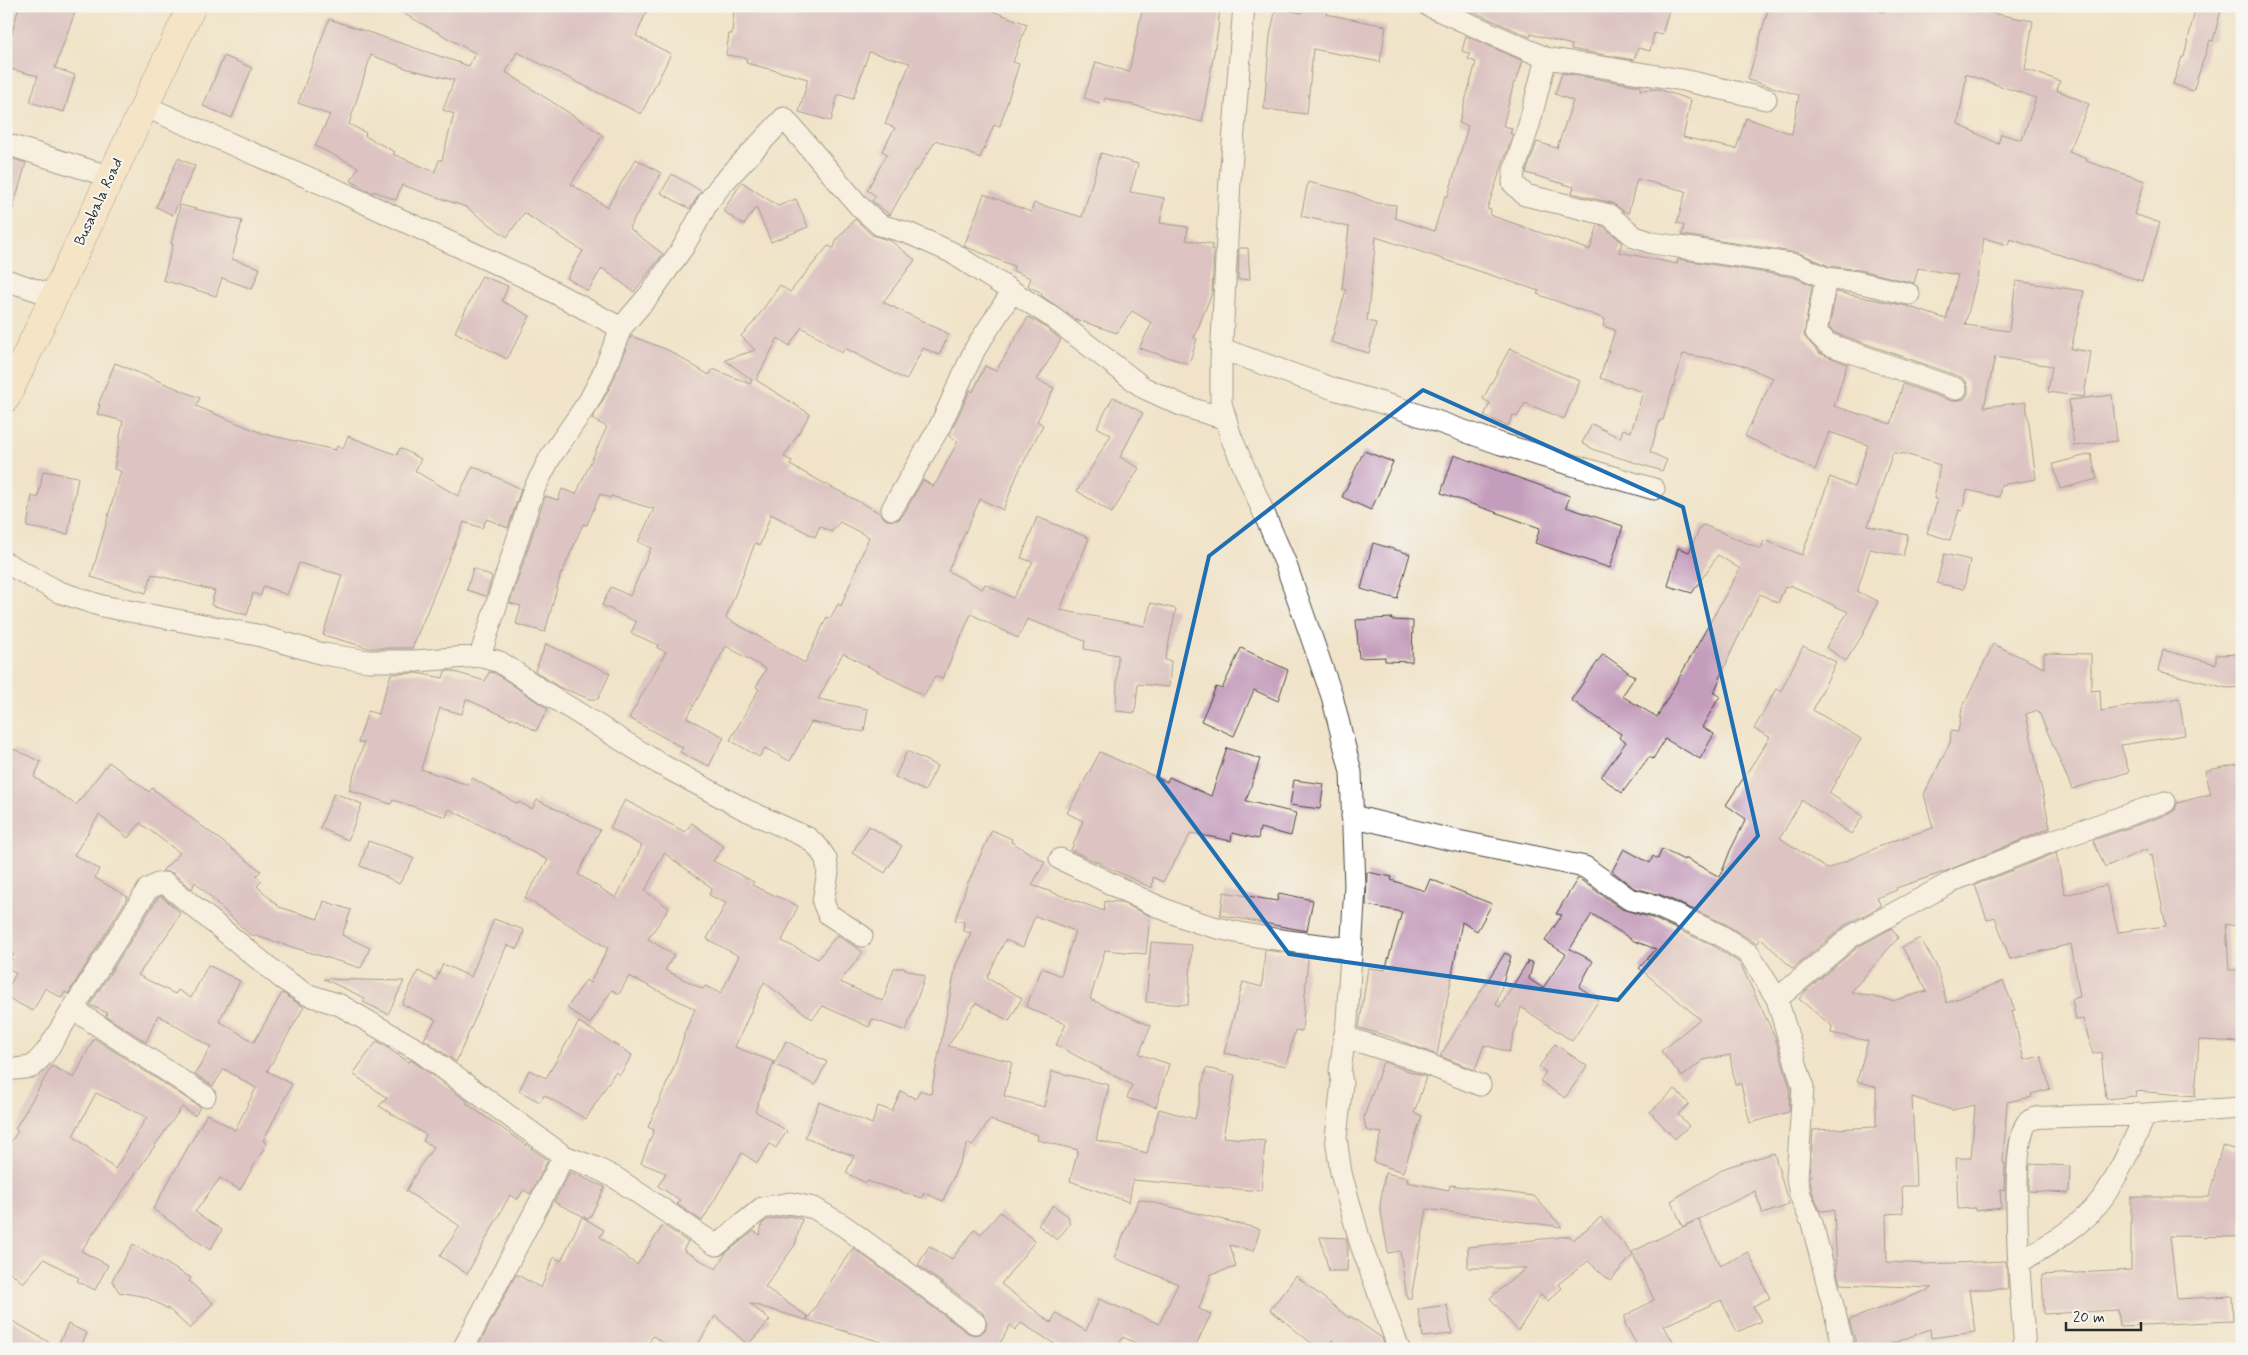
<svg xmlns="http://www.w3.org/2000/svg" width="2248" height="1355" font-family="Mynerve,sans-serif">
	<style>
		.building { fill: #c59dbc; fill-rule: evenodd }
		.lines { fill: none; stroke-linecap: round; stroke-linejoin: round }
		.street-casing { stroke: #494743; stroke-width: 23 }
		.secondary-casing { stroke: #494743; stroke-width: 29 }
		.street { stroke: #fff; stroke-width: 21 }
		.secondary { stroke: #fde5c5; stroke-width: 28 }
		.marked { fill: none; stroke: #1f6fb2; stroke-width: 4; stroke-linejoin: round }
		.labels { text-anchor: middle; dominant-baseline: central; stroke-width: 4; stroke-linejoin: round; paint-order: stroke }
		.street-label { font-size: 15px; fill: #2b2b2b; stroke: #f6f6f2 }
	</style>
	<rect width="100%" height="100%" fill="#f6f6f2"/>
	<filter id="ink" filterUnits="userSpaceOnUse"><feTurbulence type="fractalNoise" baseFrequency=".02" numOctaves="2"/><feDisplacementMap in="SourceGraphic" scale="10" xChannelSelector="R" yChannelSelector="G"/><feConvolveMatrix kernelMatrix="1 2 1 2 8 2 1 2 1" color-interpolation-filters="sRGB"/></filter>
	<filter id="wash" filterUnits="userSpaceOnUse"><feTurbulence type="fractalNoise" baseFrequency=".0096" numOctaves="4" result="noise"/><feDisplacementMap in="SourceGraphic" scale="20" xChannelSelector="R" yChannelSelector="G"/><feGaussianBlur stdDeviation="1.12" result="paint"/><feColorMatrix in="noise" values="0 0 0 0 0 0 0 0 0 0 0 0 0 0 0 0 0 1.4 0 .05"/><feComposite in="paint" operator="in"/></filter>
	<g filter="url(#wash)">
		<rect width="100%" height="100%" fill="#f0e3c9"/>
		<g id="blocks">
			<path class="building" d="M19,6H77L55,68L75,75L64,112L30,102L38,76L6,68V55Z
				M390,6H649L636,36L671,54L641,114L517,52L506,72L603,135L571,184L607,207L636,159L661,173L629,228L663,254L634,292L602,268L588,291L567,278L583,251L524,213L507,237L466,207L402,185L396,200L374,191L373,193L351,181L358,167L315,146L330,115L298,103L329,19L469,66L475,53ZM371,55L408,69L454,80L443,110L454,114L442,160H439L435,172L393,154L395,152L365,136L366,133L349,124Z
				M734,6H979L1027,24L1013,62L1019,64L1000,126L994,125L980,158L936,140L917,171L915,170L890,215L872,201L876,196L867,190L887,154L882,151L895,128L885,124L910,63L869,52L853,99L838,94L831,121L799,112L808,79L746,63L747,58L726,55L729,34H732Z
				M1143,6H1220L1218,29L1202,122L1105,98L1103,104L1084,98L1096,62L1129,72Z
				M1304,6H1328L1326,14L1386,26L1380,62L1313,49L1307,114L1264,109L1270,36L1276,8L1302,13Z
				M1476,6H1670L1662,35L1654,33L1650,51L1638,48L1634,60L1571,49L1572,45L1531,34L1530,37L1474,12Z
				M1769,6H1858L1884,12L1885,6H1987L1986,12L2033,21L2025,69L2060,81L2057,90L2089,104L2069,152L2087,159L2086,161L2145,181L2134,214L2160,223L2142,281L2010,239L2008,245L1984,238L1977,278L1965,325L2009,331L2016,281L2084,291L2071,349L2091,352L2084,397L2048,392L2052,366L1995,357L1984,407L2026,402L2036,479L2001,485L1999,497L1967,490L1962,511L1959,510L1950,540L1927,533L1938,499H1934L1940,465L1902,453L1901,455L1893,452L1868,526L1908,535L1903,556L1870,549L1857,592L1878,601L1863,634L1846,661L1826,647L1848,612L1790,585L1788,588L1785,587L1778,603L1760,594L1731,652L1714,693L1720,696L1702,727L1714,734L1700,759L1665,739L1653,759L1649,757L1622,793L1601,777L1626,742L1619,738L1621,734L1571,700L1603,654L1635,677L1622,696L1657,717L1740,569L1718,555L1692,593L1668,586L1678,548L1689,552L1701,526L1704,525L1761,549L1764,540L1802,555L1830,477L1854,487L1868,445L1829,432L1815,470L1745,436L1773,378L1737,363L1683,354L1663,420H1660L1650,452L1667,460L1662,471L1595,450L1582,443L1592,424L1620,438L1623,429L1631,432L1643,392L1600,378L1615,330L1603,326L1605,319L1537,294L1539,291L1376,237L1367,321L1376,323L1369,353L1331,342L1346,290L1342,289L1349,227L1301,216L1308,182L1350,192L1377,203L1396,205L1395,218L1434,231L1445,196H1448L1468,126L1459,123L1476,62L1468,59L1470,54L1462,51L1466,36L1523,61L1516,82H1514L1503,126L1512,128L1510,134H1513L1487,209L1491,210L1490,215L1590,250L1598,225L1603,226L1622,242L1619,252L1677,264L1678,259L1793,277L1812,285L1804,336L1819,353L1847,364L1834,406L1891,424L1903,384L1952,401L1964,399L1968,394V387L1966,381L1961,377L1835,333L1829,328L1836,292L1907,306L1946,319L1958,275L1918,268L1914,283L1860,270L1829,266L1799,253L1682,235L1684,225L1677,223L1686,191L1637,179L1628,214L1612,203L1572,193L1574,187L1526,173L1537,142L1557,148L1573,101L1555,94L1562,73L1641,86L1640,90L1658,89L1691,100L1683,137L1736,149L1746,118L1792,134L1799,95L1748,80ZM1965,74L2036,98L2022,140L2001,134L1998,144L1958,124L1966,79Z
				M2196,6H2222L2213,41L2210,40L2193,91L2173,84L2182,57H2184Z
				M224,56L252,68L232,118L203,106Z
				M1101,153L1138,164L1130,192L1164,198L1160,223L1188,227L1186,240L1212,244V250H1214L1212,293L1194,338L1197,339L1189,364L1139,348L1152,323L1132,311L1117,333L1075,319L1041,295L1042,293L1028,286L1031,278L1013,271L1014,266L964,246L984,194L1031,212L1034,203L1082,217Z
				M6,157L26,163L12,212L6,211Z
				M178,158L195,166L173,215L156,207Z
				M672,174L701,191L690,209L661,193Z
				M742,182L778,206L796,199L808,227L771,242L756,207L744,225L723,211Z
				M180,205L242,221L232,259L260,268L252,289L222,278L216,296L163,280L173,244H171Z
				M855,219L872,235L891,241L915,260L883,302L949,334L939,355L923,348L906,380L845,348L842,353L802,327L789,346L778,338L756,380L810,414L784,457L792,461L790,465L880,513L886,520H898L903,515L923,480L933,486L937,481L958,441L949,436L970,390L973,392L985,366L996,371L1028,317L1042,325L1061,340L1037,380L1054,388L1037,421L1043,425L1018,473L1003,510L980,499L948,571L982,589L985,584L1013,598L1033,562L1021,558L1037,517L1089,538L1060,610L1145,626L1151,603L1176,609L1165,660L1171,661L1169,687L1138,684L1135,713L1116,711L1118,655L1084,649L1085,641L1027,619L1018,638L971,614L942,679L935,676L924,696L843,653L818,699L868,709L864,732L811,722L790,761L765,748L759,757L730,740L759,689L756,687L766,669L726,646L687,718L724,737L709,766L680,752L683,748L629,718L666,652L657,648L658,645L631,633L636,622L602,605L611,587L630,596L651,548L638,542L654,509L611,496L610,498L600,494L587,525L583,524L562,573H561L545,632L516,624L521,606L510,603L545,496L558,500L562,489L576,494L607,427L592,419L612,384L631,336L668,350L709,375L713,369L750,384L752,380L725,360L755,350L741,336L754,322L780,285L790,292L828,246L834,248L837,239ZM771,514L815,537L820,526L831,532L840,522L869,537L841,606L838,604L830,619L827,617L805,663L726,618L755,543L760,545Z
				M1239,248H1248L1250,279L1238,280Z
				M482,276L508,286L502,301L530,316L507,359L455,332Z
				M1510,348L1549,368L1580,381L1564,419L1525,403L1517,417L1513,415L1508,426L1484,416L1490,403L1483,399Z
				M115,363L200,398L196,406L264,434L335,450L337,446L343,449L348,436L397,455L400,448L421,459L415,471L458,496L473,466L521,489L508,528L487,519L482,528L464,522L412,648H369L323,635L342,575L299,563L287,595L264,586L260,596L253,593L247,615L211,605L215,591L152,574L146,593L91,577L121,471L114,469L123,421L97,414L100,405H98Z
				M2112,395L2117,441L2074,446L2069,400Z
				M1113,397L1143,413L1120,457L1139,468L1112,513L1077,491L1111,435L1097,427Z
				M1364,451L1393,462L1371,510L1342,497Z
				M2091,454L2097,479L2060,489L2053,464Z
				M1454,455L1570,496L1566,507L1623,526L1610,568L1535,543L1540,528L1441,493Z
				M43,471L78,477L68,534L27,527L32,496L38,498Z
				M1373,543L1410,554L1397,599L1361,589Z
				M1944,554L1970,560L1964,589L1937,583Z
				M473,568L492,577L486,596L467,590Z
				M1392,618L1391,620L1413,621L1412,662L1385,661V657L1359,658L1356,620Z
				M546,644L610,673L598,699H590L559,687L535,671Z
				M1993,644L2044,668V653L2091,654V691L2100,690L2101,711L2179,698L2185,735L2121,745L2129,772L2072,789L2038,710L2026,714L2050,828L1944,872L1896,888L1897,890L1877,898L1881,906L1844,926L1793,969L1761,938L1757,944L1725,924L1661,895L1634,888L1612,871L1624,849L1650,863L1653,856L1658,859L1662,849L1684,860L1685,858L1720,877L1730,851L1746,819L1726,805L1770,737L1754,729L1776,689L1781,691L1803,646L1836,662L1813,710L1861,739L1829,793L1863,816L1851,834L1802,800L1780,838L1827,869L1890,842L1933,828L1924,794L1950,743L1951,731L1958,732L1962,709Z
				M1241,648L1288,670L1278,701L1254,690L1234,736L1201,721L1216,687L1222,689Z
				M2163,650L2216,664V655L2242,654V687L2227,688L2158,671Z
				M445,671H451L485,681L489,672L495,673L548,709L536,731L512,717L511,719L466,699L462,714L440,708L421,769L468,785L472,778L518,804L519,802L532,809L537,800L600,830L578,874L616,898L642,846L610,828L625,800L685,832L692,823L724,846L713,861L754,882L752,885L798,906L782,941L818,959L837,935L863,952L840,982L883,1001L894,968H903L925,976L906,1031L872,1019L869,1027L823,1006L812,1019L764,982L735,1047L774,1062L755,1111L787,1131L776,1148L770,1144L757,1163L742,1153L702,1221L677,1204L680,1200L658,1186L666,1173L641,1163L654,1130L648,1127L673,1069L684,1037L683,1036L695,1009L629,976L619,994L612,990L590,1024L567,1008L586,980L590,983L608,948L525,898L548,860L449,809L446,817L393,800L391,804L349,790L364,743L358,742L368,711L378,714L391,674L417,673L443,678ZM664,853L712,888L709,895L726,903L707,939L739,956L721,993L705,986L703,989L665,970L674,955L648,939L669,908L645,891Z
				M1227,748L1260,759L1246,801L1296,813L1291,836L1260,828L1258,839L1232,833L1231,841L1191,833L1163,882L1153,877L1152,888L1071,850L1083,821L1067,813L1100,752L1167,782L1169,777L1211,796Z
				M14,749L41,762L34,777L76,805L109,762L149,792L152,788L261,871L256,876L262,881L257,886L279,907L318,919L324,901L351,910L342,935L370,948L361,968L249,934L195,882L192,889L173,873L162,871L180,853L140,823L128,838L99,815L74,855L99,869L95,878L128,897L68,994L65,992L62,998L45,988L33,1011L6,997V992L16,973L7,967L14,955L6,951V766Z
				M907,751L937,766L925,791L895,777Z
				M2242,763V927L2226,924L2229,970H2242V1042L2199,1040L2195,1096L2135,1091L2136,1096L2106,1099L2101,1052L2093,1054L2083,1019L2076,1020L2072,998L2080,997L2071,944L2010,959L1995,917L1987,920L1975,885L2056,853L2065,895L2106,885L2118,932L2166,926L2152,855L2149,856L2147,849L2105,867L2093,840L2169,814L2175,810L2177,803L2211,794L2205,771Z
				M1294,780L1324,784L1320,809L1290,805Z
				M334,793L362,804L348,840L320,828Z
				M869,826L902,846L885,873L852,853Z
				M992,830L1012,839L1011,842L1045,862L1032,885L1104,911L1105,901L1120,902L1150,916L1146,954L1105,950L1090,999L1151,1026L1139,1054L1169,1064L1156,1107L1127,1098L1132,1085L1056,1045L1066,1024L1026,1007L1042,968L1061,976L1075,931L1035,916L1023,947L1005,940L987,978L1022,998L1009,1021L976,1003L948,1046L1012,1062L1004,1096L1044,1107L1052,1071L1109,1085L1096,1140L1147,1153L1159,1109L1195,1119L1206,1068L1235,1075L1223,1137L1265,1141L1261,1191L1133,1180L1129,1202L1070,1181L1078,1150L1037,1140L1038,1135L990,1120L972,1146L968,1143L943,1201L924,1193L922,1198L867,1181L866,1183L846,1173L854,1156L805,1137L819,1102L872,1124L878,1106L892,1111L901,1091L916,1099L920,1090L931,1094L956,965L971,933L963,931L964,922L955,920L967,885Z
				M368,841L400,852L414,859L399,884L383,875L360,866Z
				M1367,872L1392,877L1391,880L1425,891L1430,879L1492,904L1477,931L1462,922L1437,1055L1391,1037L1359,1028L1368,968L1385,970L1402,912L1366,905Z
				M1578,878L1622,909L1652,918L1714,946L1740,963L1775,1037L1790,1088L1789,1112L1750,1123L1741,1084H1735L1730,1055L1703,1060L1682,1077L1661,1051L1700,1019L1639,968L1656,949L1634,941L1592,914L1570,949L1593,961L1579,987L1599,1000L1572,1041L1521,1007L1509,1052L1484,1045L1475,1070L1440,1056L1505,953L1511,956L1496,1005L1500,1007L1528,961L1533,963L1529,979L1543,988L1566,954L1545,941L1562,915L1556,914Z
				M1224,892L1277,901L1279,893L1313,900L1307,931L1220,915Z
				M161,896L180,912L173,926L138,975L175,994L178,990L191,998L208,965L240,981L219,1021L254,1042L282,993L304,1007L267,1071L292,1084L263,1141L267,1143L240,1190L220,1178L195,1212L222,1230L210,1250L153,1209L207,1114L235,1130L256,1088L224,1069L213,1086L195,1074L211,1047L158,1015L146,1042L106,1016L107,1013L90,1005L157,899Z
				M494,919L524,930L518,949L507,945L456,1062L424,1039L436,1020L402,1004L418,971L436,980L443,964L471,977Z
				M1892,928L1898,938L1851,992L1892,1001L1927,991L1902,947L1920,938L1936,965L1947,1003L2003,981L2015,1010L2012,1011L2024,1060L2041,1056L2050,1089L2031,1094L2032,1097L2007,1102L2003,1163H2005L2004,1190L2000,1189L2001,1208L1975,1211V1208L1958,1209L1956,1158H1971L1975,1105L1952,1110L1912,1097L1916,1186H1902L1903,1213L1886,1214L1887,1262L1926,1264L2006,1261L2008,1289H1969L1975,1332L1931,1338L1930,1329L1878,1349H1858L1849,1320L1933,1288L1840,1284L1837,1272L1834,1210L1820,1211L1812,1191L1810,1178L1813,1130L1876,1127V1087L1857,1081L1868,1041L1831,1033L1832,1026L1799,999L1807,990L1859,946Z
				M1151,942L1192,945L1188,1005L1146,1002Z
				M1265,950L1303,955L1302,958H1308L1302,1031L1295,1030L1286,1066L1224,1053L1243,982L1262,987Z
				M324,979L404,981L388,1014L363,1002L365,998Z
				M579,1022L632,1055L620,1075L615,1072L586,1119L544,1095L540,1102L519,1091L529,1070L546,1078Z
				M94,1038L200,1107L195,1116L182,1107L81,1251L108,1265L95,1290L77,1281L79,1278L44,1259L23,1283L6,1268V1149L18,1131L15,1129L52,1066L74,1078ZM96,1093L147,1117L115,1169L73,1136Z
				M377,1041L409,1062L411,1060L414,1062L468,1102L467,1104L548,1160L530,1194L524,1190L517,1200L510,1195L467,1274L440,1256L460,1226L406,1191L420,1166L434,1147L423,1141L426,1135L379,1106L387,1098L353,1074Z
				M786,1041L827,1062L815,1085L774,1064Z
				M1555,1044L1587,1066L1565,1098L1540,1081L1546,1072L1539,1067Z
				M1383,1062L1426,1077L1414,1113L1422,1116L1403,1172L1373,1162L1382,1133L1366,1130L1364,1117Z
				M1675,1089L1689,1104L1678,1114L1689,1126L1675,1139L1650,1112Z
				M2222,1146L2242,1151V1237L2170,1236L2177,1299L2232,1296L2233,1321L2120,1326L2118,1310L2044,1314L2042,1275L2131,1270V1197H2209Z
				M1774,1153L1789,1205L1763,1214L1755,1191L1683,1227L1671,1201L1727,1167Z
				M2030,1164L2070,1166L2069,1193L2029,1191Z
				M570,1172L605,1187L589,1219L554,1202Z
				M1385,1173L1408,1178L1407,1182L1449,1190L1450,1185L1534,1196L1562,1227L1427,1209L1411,1298H1407L1400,1251L1388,1253L1380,1206Z
				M1139,1199L1260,1229L1254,1251L1230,1245L1236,1267L1211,1274L1199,1309L1211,1314L1194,1349H1148L1123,1337L1117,1349H1063L1021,1323L1015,1330L1010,1325L997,1349H905L807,1320L831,1282L830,1281L853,1248L968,1333L974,1335L980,1334L985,1330L987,1324L983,1313L918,1265L929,1246L952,1259L975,1229L981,1234L1000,1212L1035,1241L1001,1284L1051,1323L1056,1313L1086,1331L1099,1299L1159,1324L1178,1284L1114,1258Z
				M1053,1205L1069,1217V1225L1057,1240L1038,1225Z
				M790,1216L802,1219L795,1245L765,1287L808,1317L806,1320L749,1303L770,1320L748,1345L715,1316L695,1349H674L653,1336L645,1349H477L516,1274L541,1288L554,1257L561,1261L582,1217L604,1230L600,1237L637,1265L663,1225L688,1242L683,1250L716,1269L726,1253L754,1231L760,1235L762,1224L767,1220Z
				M1601,1217L1633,1255L1610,1281L1588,1261L1558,1284L1562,1288L1548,1301L1541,1294L1518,1331L1490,1298L1526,1268H1468V1247L1570,1236L1573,1240Z
				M1698,1219L1720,1266L1748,1252L1770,1298L1753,1306L1761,1321L1737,1332L1721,1300L1664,1326L1677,1349H1639L1625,1324V1316L1654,1300L1632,1252Z
				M1320,1237L1346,1238L1348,1247L1347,1271H1329Z
				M133,1244L191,1278L189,1281L213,1303L190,1329L170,1310L146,1297L119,1292L112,1280Z
				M1296,1276L1349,1318L1350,1316L1382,1338L1386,1349H1343L1332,1340L1325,1349H1319L1270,1310Z
				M1447,1305L1452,1334L1423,1337L1418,1309Z
				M6,1317L57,1347L68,1324L87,1333L80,1349H6Z"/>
		</g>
	</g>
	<g filter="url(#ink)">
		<use href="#blocks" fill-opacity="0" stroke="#494743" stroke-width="1"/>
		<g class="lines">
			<defs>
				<path id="street" d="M1244,6L1230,180L1221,360V403L1231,437L1285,562L1332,696L1351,772L1355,886L1347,1021L1340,1071L1342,1083L1336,1138L1341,1173L1361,1245L1399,1349
					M1429,6L1546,58L1683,80L1766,99
					M1546,58L1529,125L1514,171L1513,183L1525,195L1609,215L1635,237L1653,243L1797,265L1826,278L1857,282L1909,294
					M144,106L339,191L531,280L621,328
					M6,144L111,177
					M1826,278L1816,332L1828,344L1956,389
					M6,280L54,296
					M1222,349L1334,389L1396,407L1501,444L1654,489
					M892,509L940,426L975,349L1012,292
					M6,563L59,592L102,606L257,635L323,654L368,661H416L480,656L500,662L541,690L660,764L744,809L808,838L818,847L826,859L828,872L823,902L828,914L862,936
					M480,656L533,491L551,456L589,401L601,378L621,328L650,294L684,246L708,202L721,185L784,118L860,207L880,225L908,233L951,252L1049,315L1144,388L1183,406L1226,419
					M1352,816L1448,839L1585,867L1629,899L1656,906L1720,935L1749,954L1777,999L1803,1087L1797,1179L1800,1195L1812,1223L1844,1349
					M1060,859C1106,880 1152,907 1200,923C1249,938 1301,942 1351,949
					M1777,999L1852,936L1957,879L2055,840L2165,802
					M73,1009L205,1096
					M1344,1037L1409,1057L1480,1085
					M6,1070L32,1067L46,1052L148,889L158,884L165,883L283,979L306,994L340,1005L421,1052L564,1156L594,1167L616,1178L714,1244L717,1245L762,1208L790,1203L814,1208L844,1226L975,1323
					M2018,1263C2045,1247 2083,1225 2101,1200C2120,1174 2132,1143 2146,1114
					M463,1349L564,1156
					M2025,1349C2022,1314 2007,1144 2027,1123C2032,1117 2042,1117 2049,1117L2146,1114L2242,1108"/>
				<path id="secondary" d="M6,398L192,6"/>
			</defs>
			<use href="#street" class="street-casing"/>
			<use href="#secondary" class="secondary-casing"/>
			<use href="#street" class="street"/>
			<use href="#secondary" class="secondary"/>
		</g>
	</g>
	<path d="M0 0H2248V1355H0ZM1423,390L1683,507L1758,836L1618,1000L1289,954L1158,777L1209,556Z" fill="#f0e3c9" fill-opacity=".55" fill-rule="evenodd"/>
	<path class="marked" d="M1423,390L1683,507L1758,836L1618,1000L1289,954L1158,777L1209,556Z"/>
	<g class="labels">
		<g class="street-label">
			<text transform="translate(99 202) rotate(-65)">Busabala Road</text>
		</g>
	</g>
	<rect width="2248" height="1355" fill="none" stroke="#f6f6f2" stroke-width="25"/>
	<path d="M2066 1322v8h75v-8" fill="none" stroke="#2b2b2b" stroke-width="2.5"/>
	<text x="2073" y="1322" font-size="15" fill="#2b2b2b" stroke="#f6f6f2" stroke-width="4" paint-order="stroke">20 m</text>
</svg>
